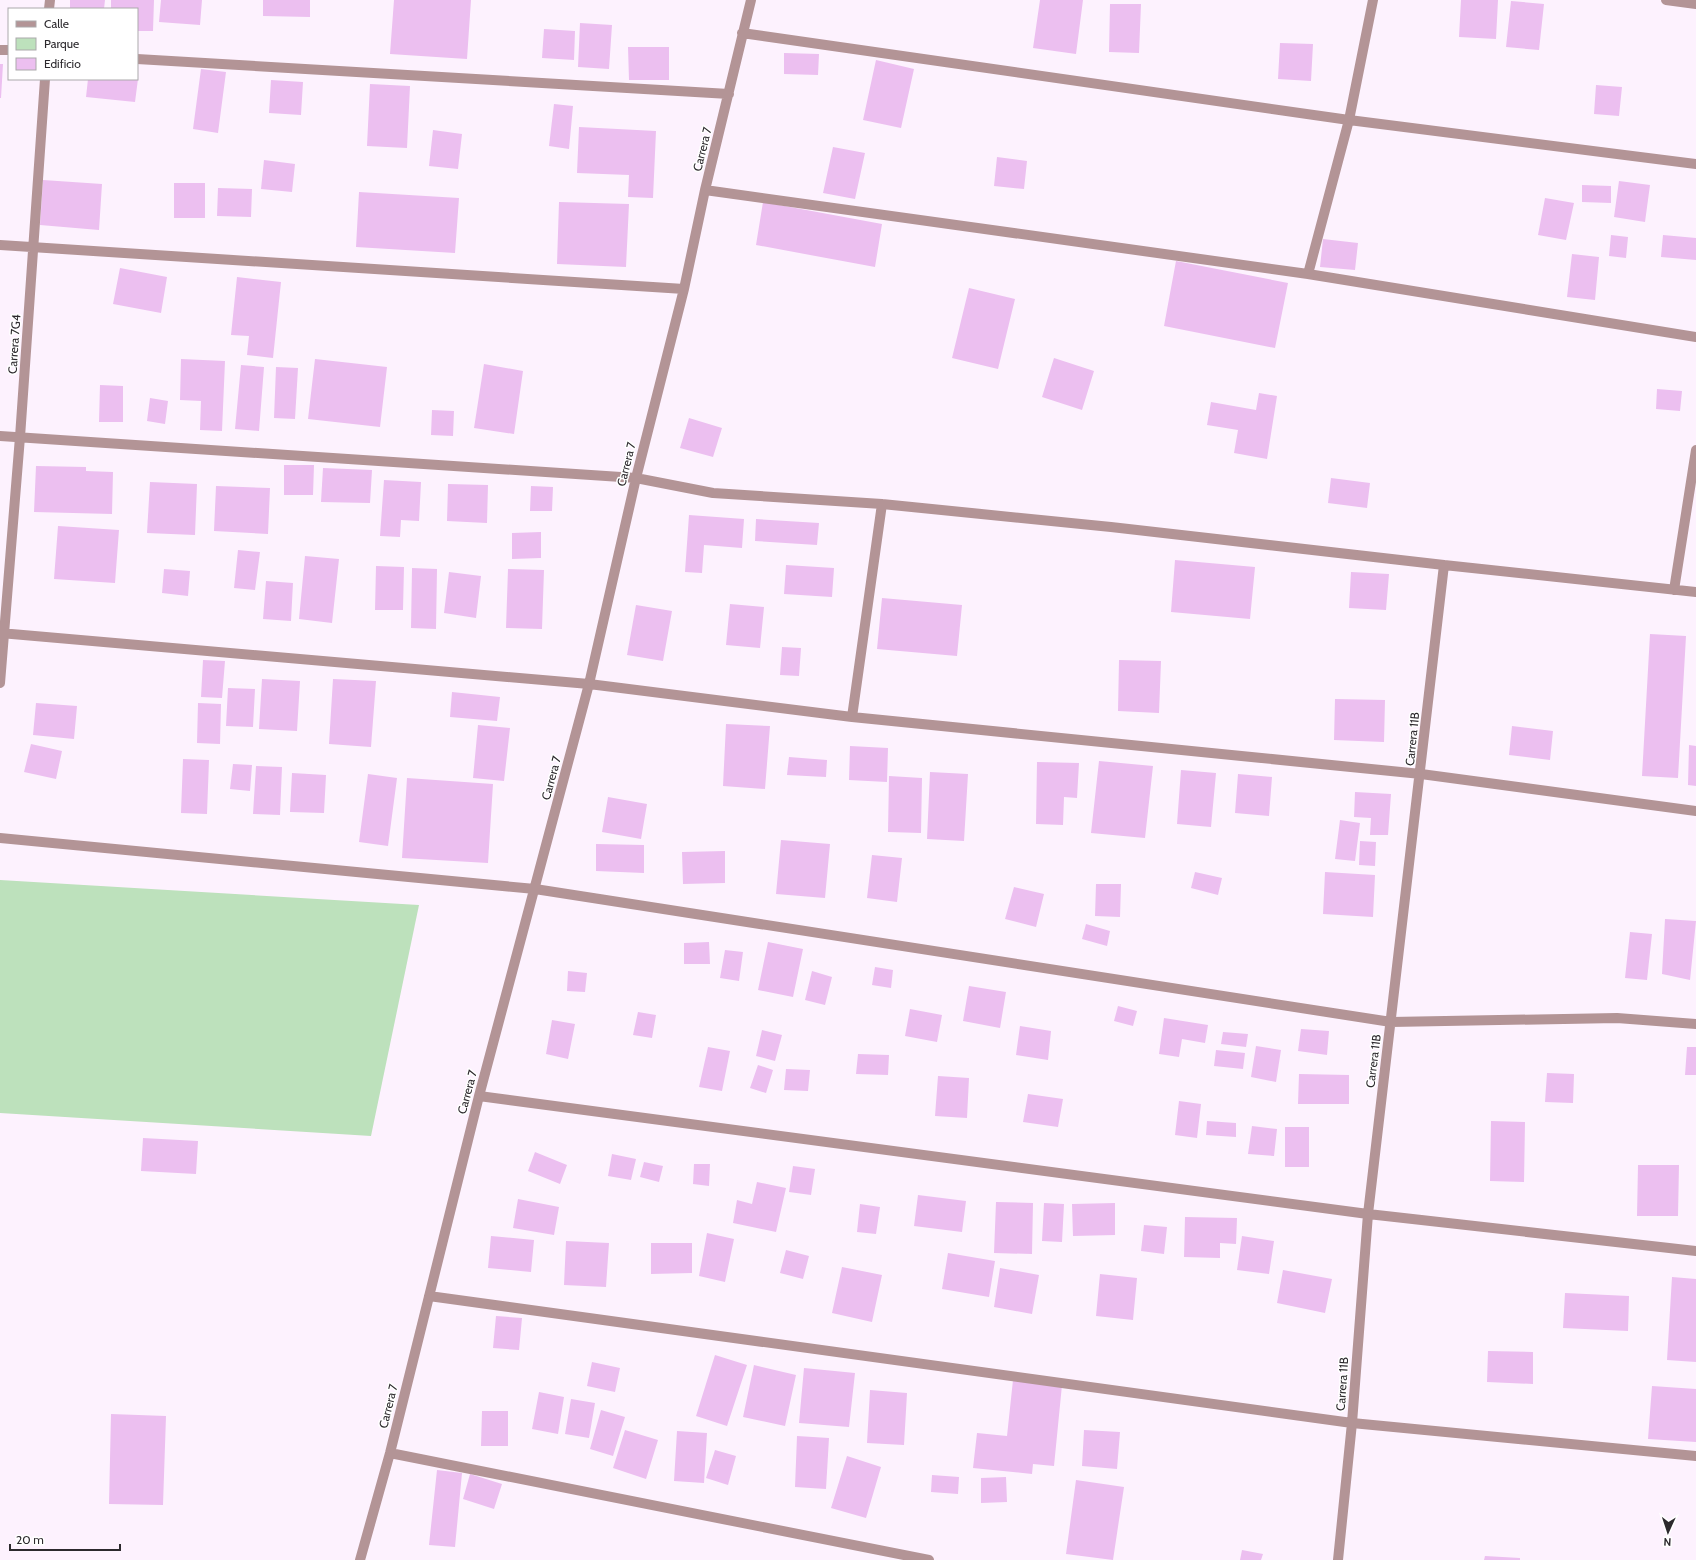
<svg xmlns="http://www.w3.org/2000/svg" width="1696" height="1560" font-family="Cabin,sans-serif">
	<style>
		.green { fill: #bde1bc }
		.building { fill: #ecbff0 }
		.lines { fill: none; stroke-linecap: round; stroke-linejoin: round }
		.minor { stroke: #b39496; stroke-width: 10 }
		.labels { text-anchor: middle; dominant-baseline: central; stroke-width: 3; stroke-linejoin: round; paint-order: stroke }
		.street-label { font-size: 12px; fill: #2c292d; stroke: #fff }
	</style>
	<rect width="100%" height="100%" fill="#fdf2fe"/>
	<path class="green" d="M0,880L419,905L371,1136L0,1113Z"/>
	<path class="building" d="M70,0H105L104,9H70Z
		M111,0H154L153,31H137V9H111Z
		M161,0H202L200,25L159,22Z
		M263,0H310V17L263,16Z
		M394,0H471L467,59L390,54Z
		M1040,0H1083L1076,54L1033,48Z
		M1461,0H1498L1496,39L1459,37Z
		M1511,1L1544,4L1539,50L1506,47Z
		M1110,4H1141L1139,53L1109,52Z
		M580,23L612,25L609,69L578,67Z
		M544,29L575,31L574,60L542,58Z
		M1280,43L1313,44L1311,81L1278,79Z
		M628,47H669V80H629Z
		M784,53L819,54L818,75L784,74Z
		M876,60L914,69L901,128L863,120Z
		M0,64H3L1,98H0Z
		M201,69L226,72L218,133L193,129Z
		M88,79H138L135,102L86,97Z
		M271,80L303,82L301,115L269,113Z
		M370,84L410,86L407,148L367,146Z
		M1596,85L1622,87L1619,116L1594,114Z
		M554,104L573,106L569,149L549,146Z
		M579,127L656,131L653,198L628,197L629,175L577,173Z
		M433,130L462,134L458,169L429,166Z
		M833,147L865,153L855,199L823,193Z
		M997,157L1027,161L1024,189L994,186Z
		M264,160L295,164L292,192L261,189Z
		M43,180L102,184L99,230L40,225Z
		M1619,181L1650,185L1645,222L1614,217Z
		M174,183H205V218H174Z
		M1582,185L1611,186V203L1582,202Z
		M218,188L252,189L251,217L217,216Z
		M359,192L459,198L455,253L356,247Z
		M1545,198L1574,203L1566,240L1538,235Z
		M559,202L629,204L626,267L557,264Z
		M763,202L882,224L875,267L756,245Z
		M1611,235L1628,237L1626,258L1609,256Z
		M1663,235L1696,238V260L1661,257Z
		M1323,239L1358,243L1355,270L1320,267Z
		M1572,254L1599,257L1595,300L1567,297Z
		M1176,261L1288,283L1275,348L1164,326Z
		M120,268L167,277L161,313L113,304Z
		M237,277L281,282L273,358L247,355L249,336L231,335Z
		M969,288L1015,299L998,369L952,358Z
		M1054,358L1094,371L1082,410L1042,397Z
		M181,359L225,361L222,431L200,430L201,401L180,400Z
		M315,359L387,367L380,427L308,419Z
		M484,364L523,371L514,434L474,428Z
		M241,365L264,367L259,431L235,429Z
		M276,367L298,368L295,419L274,418Z
		M100,385L123,386V422H99Z
		M1657,389L1682,391L1680,411L1656,409Z
		M1259,393L1277,396L1267,459L1234,453L1238,430L1207,425L1211,402L1256,410Z
		M150,398L168,401L165,424L147,421Z
		M432,410L454,411L453,436L431,435Z
		M689,418L722,428L713,457L680,448Z
		M284,465H314L313,495H284Z
		M36,466L86,467V471L113,472L112,514L34,512Z
		M323,468L372,470L370,503L321,502Z
		M1331,478L1370,483L1367,508L1328,503Z
		M384,480L421,482L419,521L401,520L400,537L380,536Z
		M150,482L197,484L195,535L147,533Z
		M448,484L488,485L487,523L447,521Z
		M216,486L270,488L268,534L214,531Z
		M531,486L553,487L552,511H530Z
		M689,515L744,519L742,548L704,545L702,573L685,572Z
		M756,519L819,523L817,545L755,541Z
		M58,526L119,530L115,583L54,579Z
		M541,532V558L512,559V533Z
		M238,550L260,552L255,590L234,588Z
		M305,556L339,559L332,623L299,619Z
		M1175,560L1255,567L1250,619L1171,612Z
		M786,565L834,568L832,597L784,594Z
		M376,566L404,567L403,610H375Z
		M412,568L437,569L436,629L411,628Z
		M164,569L190,571L188,596L162,593Z
		M508,569L544,570L542,629L506,628Z
		M449,572L481,576L476,618L444,613Z
		M1351,572L1389,574L1386,610L1349,608Z
		M266,581L293,583L291,621L263,619Z
		M882,598L962,605L957,656L877,649Z
		M730,604L764,607L760,648L726,645Z
		M636,605L672,611L663,661L627,655Z
		M1650,634L1686,636L1678,778L1642,776Z
		M782,647L801,648L799,676L780,675Z
		M203,660L225,661L222,698L201,697Z
		M1119,660L1161,661L1159,713L1118,711Z
		M262,679L300,681L297,731L259,729Z
		M333,679L376,681L371,747L329,744Z
		M228,688L255,689L253,727L226,726Z
		M452,692L500,697L497,721L450,717Z
		M1335,699L1385,700L1384,742L1334,740Z
		M36,703L77,706L74,739L33,735Z
		M198,703L221,704L220,744L197,743Z
		M726,724L770,726L765,789L723,786Z
		M478,725L510,728L504,781L473,778Z
		M1512,726L1553,731L1550,760L1509,755Z
		M31,744L62,751L56,779L24,772Z
		M1689,745L1696,746V786L1688,785Z
		M850,746L888,748L887,782L849,780Z
		M789,757L827,760L826,777L787,775Z
		M183,759L209,760L207,814L181,813Z
		M1099,761L1153,766L1145,838L1091,833Z
		M1037,762L1079,763L1077,798L1064,797L1063,825L1036,824Z
		M233,764L252,765L250,791L230,789Z
		M256,766L282,767L280,815L253,814Z
		M1181,770L1216,773L1211,827L1177,824Z
		M930,772L968,774L964,841L927,839Z
		M292,773L326,775L324,813L290,812Z
		M368,774L397,778L388,846L359,842Z
		M1238,774L1272,777L1269,816L1235,813Z
		M889,776L922,778L921,833L888,832Z
		M407,778L493,784L488,863L402,858Z
		M1355,792L1391,794L1388,835H1370L1371,818L1354,817Z
		M608,797L647,804L641,839L602,832Z
		M1340,820L1360,823L1355,861L1335,859Z
		M781,840L830,844L825,898L776,894Z
		M1360,841L1376,842L1375,866L1359,865Z
		M596,844L644,845V873L596,871Z
		M725,851V883L683,884L682,852Z
		M872,855L902,858L897,902L867,898Z
		M1195,872L1222,878L1218,895L1191,888Z
		M1325,872L1375,875L1373,917L1323,914Z
		M1096,884H1121L1120,917L1095,916Z
		M1014,887L1044,894L1036,927L1005,919Z
		M1665,919L1696,921L1690,980L1662,974Z
		M1086,924L1110,931L1107,946L1082,939Z
		M1630,932L1652,934L1647,980L1625,978Z
		M709,942L710,964H684V943Z
		M768,942L803,949L793,997L758,990Z
		M725,950L743,952L739,981L720,978Z
		M875,967L893,970L891,988L872,985Z
		M568,971L587,973L585,992L567,991Z
		M812,971L832,977L825,1005L805,1000Z
		M969,986L1006,992L1000,1028L963,1021Z
		M1118,1006L1137,1011L1133,1026L1114,1021Z
		M910,1009L942,1015L937,1042L905,1036Z
		M638,1012L656,1015L652,1038L633,1035Z
		M1164,1018L1208,1025L1205,1043L1182,1039L1179,1057L1159,1054Z
		M552,1020L575,1024L568,1059L546,1054Z
		M1020,1026L1051,1031L1048,1060L1016,1055Z
		M1301,1029L1329,1031L1327,1055L1298,1051Z
		M762,1030L782,1035L775,1061L756,1056Z
		M1223,1032L1248,1034L1246,1047L1221,1044Z
		M1256,1046L1281,1050L1276,1082L1251,1077Z
		M708,1047L730,1051L722,1091L699,1087Z
		M1687,1047H1696V1075H1685Z
		M1216,1050L1245,1053L1243,1069L1214,1066Z
		M858,1054L889,1055L888,1075L856,1074Z
		M758,1065L773,1070L766,1093L750,1088Z
		M786,1069L810,1070L808,1091L784,1090Z
		M1547,1073L1574,1074L1573,1103L1545,1102Z
		M1299,1074L1349,1075V1104H1298Z
		M938,1076L969,1078L967,1118L935,1116Z
		M1028,1094L1063,1099L1058,1127L1023,1122Z
		M1179,1101L1201,1104L1197,1138L1175,1135Z
		M1207,1121L1236,1123V1137L1206,1135Z
		M1491,1121L1525,1122L1524,1182L1490,1181Z
		M1252,1126L1277,1129L1274,1156L1248,1154Z
		M1285,1127H1309V1167H1285Z
		M143,1138L198,1141L196,1174L141,1171Z
		M535,1152L567,1165L560,1184L528,1171Z
		M612,1154L636,1159L631,1180L608,1176Z
		M644,1162L663,1166L659,1182L640,1177Z
		M694,1164H710L709,1186L693,1184Z
		M1638,1165H1679L1678,1216H1637Z
		M793,1166L815,1169L811,1195L789,1192Z
		M757,1182L786,1188L776,1232L733,1223L737,1200L752,1204Z
		M918,1195L966,1201L962,1232L914,1226Z
		M518,1199L559,1207L554,1235L513,1228Z
		M996,1202L1033,1203L1032,1254L994,1253Z
		M1044,1203L1064,1204L1062,1242L1042,1241Z
		M1115,1203V1235L1073,1236L1072,1204Z
		M860,1204L880,1207L876,1234L857,1232Z
		M1185,1217L1237,1218L1236,1244L1220,1243V1258L1184,1257Z
		M1144,1225L1167,1227L1164,1254L1141,1251Z
		M707,1233L734,1239L725,1282L699,1276Z
		M491,1236L534,1240L531,1272L488,1268Z
		M1242,1236L1274,1241L1269,1274L1237,1270Z
		M566,1241L609,1243L606,1287L564,1285Z
		M651,1243H692V1273L651,1274Z
		M786,1250L809,1256L803,1279L780,1273Z
		M948,1253L995,1261L989,1297L942,1289Z
		M842,1267L882,1275L872,1322L832,1313Z
		M1000,1268L1039,1275L1032,1314L994,1307Z
		M1283,1270L1332,1279L1325,1313L1277,1303Z
		M1100,1274L1137,1278L1133,1320L1096,1316Z
		M1672,1277L1696,1279V1362L1667,1360Z
		M1565,1293L1629,1296L1628,1331L1563,1328Z
		M496,1316L522,1318L519,1350L493,1348Z
		M1488,1351L1533,1352V1384L1487,1382Z
		M715,1355L747,1365L727,1426L696,1416Z
		M592,1362L620,1368L615,1392L587,1386Z
		M754,1365L796,1375L785,1426L743,1417Z
		M804,1368L855,1373L849,1427L799,1423Z
		M1013,1380L1062,1385L1054,1466L1033,1464L1032,1474L973,1468L977,1433L1007,1436Z
		M1652,1386L1696,1389V1442L1648,1439Z
		M870,1390L907,1393L904,1445L867,1443Z
		M539,1392L564,1397L558,1434L532,1429Z
		M571,1399L595,1403L589,1438L565,1434Z
		M601,1410L625,1417L613,1456L590,1449Z
		M482,1411H508V1446H481Z
		M111,1414L166,1416L163,1505L109,1504Z
		M625,1430L658,1440L646,1479L613,1468Z
		M1084,1430L1120,1432L1117,1469L1082,1466Z
		M677,1431L707,1433L704,1483L674,1481Z
		M797,1436L829,1438L826,1489L795,1487Z
		M715,1450L736,1456L728,1485L706,1478Z
		M847,1456L881,1467L866,1518L831,1508Z
		M437,1470L462,1473L455,1547L429,1545Z
		M470,1474L502,1484L494,1509L463,1499Z
		M932,1475L959,1477L958,1494L931,1492Z
		M1006,1477L1007,1502L981,1503V1478Z
		M1076,1480L1124,1487L1113,1560L1066,1554Z
		M1242,1550L1263,1554L1261,1560H1240Z
		M1485,1556L1520,1558V1560H1484Z"/>
	<g class="lines">
		<path class="minor" d="M1666,0L1696,4
			M49,9L50,0
			M742,33L1349,120L1696,164
			M0,50H9
			M137,59L729,94
			M705,190L1308,274L1696,337
			M0,245L684,289
			M1308,274L1349,120L1373,0
			M0,436L636,478L713,493L882,504L1111,527L1444,565L1696,592
			M1674,590L1696,450
			M0,633L589,684L852,717L1421,774L1696,811
			M0,683L20,437L45,79
			M852,717L882,504
			M0,838L535,889L1391,1022L1617,1018L1696,1024
			M479,1096L1368,1214L1696,1251
			M429,1296L1352,1423L1696,1456
			M390,1453L929,1560
			M360,1560L390,1453L479,1096L589,684L636,478L684,289L705,190L751,0
			M1338,1560L1352,1423L1368,1214L1444,565"/>
	</g>
	<g class="labels">
		<g class="street-label">
			<text transform="translate(702 149) rotate(-76)">Carrera 7</text>
			<text transform="translate(14 344) rotate(-86)">Carrera 7G4</text>
			<text transform="translate(626 464) rotate(-76)">Carrera 7</text>
			<text transform="translate(1412 739) rotate(-84)">Carrera 11B</text>
			<text transform="translate(551 778) rotate(-75)">Carrera 7</text>
			<text transform="translate(1373 1061) rotate(-83)">Carrera 11B</text>
			<text transform="translate(467 1092) rotate(-75)">Carrera 7</text>
			<text transform="translate(1342 1384) rotate(-86)">Carrera 11B</text>
			<text transform="translate(388 1406) rotate(-76)">Carrera 7</text>
		</g>
	</g>
	<rect x="8" y="8" width="130" height="72" fill="#ffffff" stroke="#aba9ab"/>
	<rect x="16" y="21" width="20" height="6" fill="#b39496" stroke="#aba9ab"/>
	<text x="44" y="28" font-size="12" fill="#2c292d">Calle</text>
	<rect x="16" y="38" width="20" height="12" fill="#bde1bc" stroke="#aba9ab"/>
	<text x="44" y="48" font-size="12" fill="#2c292d">Parque</text>
	<rect x="16" y="58" width="20" height="12" fill="#ecbff0" stroke="#aba9ab"/>
	<text x="44" y="68" font-size="12" fill="#2c292d">Edificio</text>
	<g transform="translate(1668 1532) rotate(183)" stroke="#ffffff" stroke-width="3" paint-order="stroke">
	<path d="M0-3L7 15L0 10L-7 15Z" fill="#2c292d"/>
	<text y="-6" font-size="11" font-weight="bold" text-anchor="middle" fill="#2c292d">N</text>
	</g>
	<path d="M10 1544v6h110v-6" fill="none" stroke="#2c292d" stroke-width="2"/>
	<text x="16" y="1544" font-size="12" fill="#2c292d" stroke="#ffffff" stroke-width="3" paint-order="stroke">20 m</text>
</svg>
